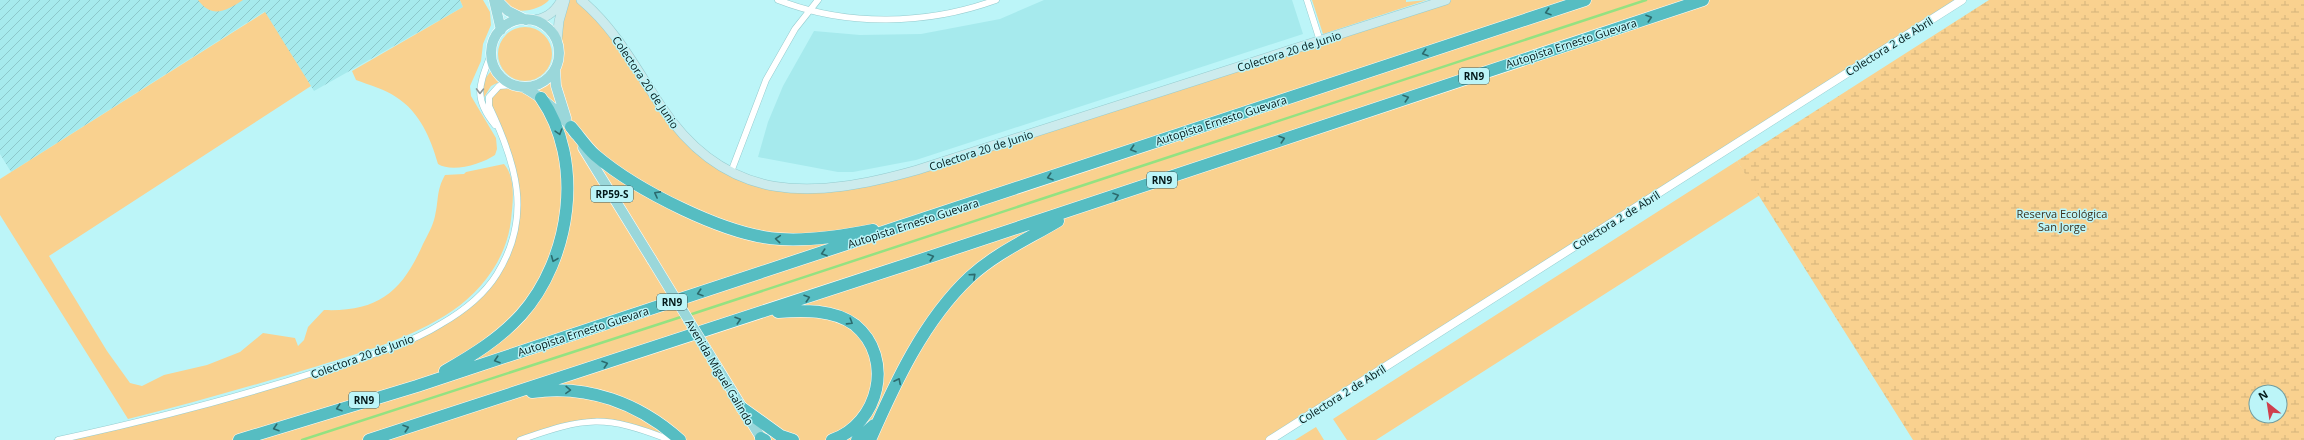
<svg xmlns="http://www.w3.org/2000/svg" width="2304" height="440" font-family="'Open Sans',sans-serif">
	<style>
		.built { fill: #a6eaed }
		.industrial { fill: url(#industrial-furrows) }
		.green { fill: #f9d18f }
		.wetland { fill: url(#wetland-marsh); fill-rule: evenodd }
		.lines { fill: none; stroke-linecap: round; stroke-linejoin: round }
		.stream { stroke: #94e281; stroke-width: 2.5 }
		.minor-casing { stroke: #94cbce; stroke-width: 7 }
		.tertiary-casing { stroke: #94cbce; stroke-width: 9 }
		.secondary-casing { stroke: #94cbce; stroke-width: 10 }
		.primary-casing { stroke: #fff; stroke-width: 11 }
		.motorway-casing { stroke: #fff; stroke-width: 13 }
		.minor { stroke: #fff; stroke-width: 6 }
		.tertiary { stroke: #fff; stroke-width: 8 }
		.secondary { stroke: #ccebed; stroke-width: 9 }
		.primary { stroke: #9ad7da; stroke-width: 10 }
		.motorway { stroke: #56bdc2; stroke-width: 12 }
		.primary-bridge-casing { stroke: #fff; stroke-width: 11; stroke-linecap: butt }
		.primary-bridge { stroke: #9ad7da; stroke-width: 10 }
		.oneway { stroke: #2c6b6e }
		.oneway2 { stroke: #8e9898 }
		.labels { text-anchor: middle; dominant-baseline: central; stroke-width: 3; stroke-linejoin: round; paint-order: stroke }
		.shield { fill: #bcf5f8; stroke: #3a5b5d; stroke-width: 1 }
		.shield-label { font-size: 10px; font-weight: bold; fill: #03191a }
		.street-label { font-size: 11px; fill: #03191a; stroke: #bcf5f8 }
		.park-label { font-size: 11px; fill: #3c301c; stroke: #bcf5f8 }
	</style>
	<defs>
		<pattern id="industrial-furrows" width="10" height="10" patternUnits="userSpaceOnUse"><rect width="10" height="10" fill="#a6eaed"/><path d="M-1 1l2-2M0 10L10 0M9 11l2-2" fill="none" stroke="#8dc8cb"/></pattern>
		<pattern id="wetland-marsh" width="20" height="14" patternUnits="userSpaceOnUse"><rect width="20" height="14" fill="#f9d18f"/><path d="M1 5h8M5 5V1M11 12h8M15 12V8" fill="none" stroke="#d4b37b"/></pattern>
	</defs>
	<rect width="100%" height="100%" fill="#bcf5f8"/>
	<path class="built" d="M1044,0H1292L1303,34L916,160L853,172H838L758,157L768,122L783,86L814,31L860,35L921,34L1000,19Z"/>
	<path class="industrial" d="M0,0H460L463,7L314,91L264,12L11,172L0,154Z"/>
	<path class="green" d="M198,0H243C226,11 212,19 198,0Z
		M460,0H483L490,12L491,25L483,44L481,61L470,86L471,96L496,138L497,149L495,155C482,164 452,173 438,164C431,139 420,112 396,97C385,89 369,85 356,80L352,71L463,7Z
		M503,0H549C544,7 525,13 516,10C511,9 507,3 503,0Z
		M565,0H581L591,8L675,126L731,172L781,188L879,181L1446,0H1962L1270,440H670L637,427L595,420L520,440H58L202,406L407,341L464,309L497,274L514,232L515,172L489,106L494,90L514,85L533,86L549,77L558,60L557,41Z
		M1312,0H1406V2L1427,0L1323,34Z
		M265,12L311,86L49,256L107,351L130,383L142,386L164,375L207,365L240,352L263,333L295,338L298,346L304,340L308,327L324,310C378,312 402,292 423,244C427,236 433,226 435,216C439,200 436,191 445,175L464,174L466,172L504,164C516,178 513,202 511,220C507,257 483,290 452,311C412,338 363,352 318,366C255,385 192,403 128,419L0,215V179Z
		M498 54a27 27 0 1 1 54 0a27 27 0 1 1-54 0Z
		M491,71L501,81L491,86L483,99L484,80Z
		M1737,161L1760,195L1376,440H1347L1333,419Z
		M1316,427L1324,440H1295Z"/>
	<path class="wetland" d="M1989,0H2304V440H1913L1737,161ZM2256,392H2280V416H2256Z"/>
	<g class="lines">
		<path class="stream" d="M689,315L1646,0
			M302,440L684,316"/>
		<defs>
			<path id="minor" d="M778,0C847,27 927,25 996,0
				M1307,0L1320,41
				M491,54C480,84 472,97 495,125
				M731,172L766,80L795,29L818,0
				M58,440C146,421 233,399 319,371C360,358 404,347 441,324C462,312 484,295 497,274C533,216 516,163 489,106V97L499,86L514,85
				M520,440C586,417 604,414 670,440"/>
			<path id="tertiary" d="M1270,440L1962,0"/>
			<path id="secondary" d="M581,0C616,29 636,69 661,106C727,206 814,199 917,170L1446,0
				M530,20C545,20 554,13 561,1
				M557,41L559,21L565,0"/>
			<path id="primary" d="M494,0L501,30
				M497,0L508,11L526,20
				M491 53a34 34 0 1 1 68 0a34 34 0 1 1-68 0Z
				M555,69L556,86L566,118
				M523,87C545,99 562,113 575,134
				M583,148L652,260
				M716,365L761,438"/>
			<path id="motorway" d="M571,127C579,136 586,147 595,155C636,190 726,236 780,239C811,241 843,236 873,230
				M778,312C802,310 834,309 855,325C895,358 879,424 832,440
				M445,371C473,355 499,339 521,315C571,259 585,161 541,98
				M532,392C587,384 639,403 680,440
				M742,408L781,436L793,440
				M761,438L765,440
				M239,440L417,386L1585,0
				M369,440C815,297 1258,147 1703,0
				M857,440L874,425
				M870,440C895,383 924,320 970,277C996,253 1028,239 1058,221"/>
		</defs>
		<use href="#minor" class="minor-casing"/>
		<use href="#tertiary" class="tertiary-casing"/>
		<use href="#secondary" class="secondary-casing"/>
		<use href="#primary" class="primary-casing"/>
		<use href="#motorway" class="motorway-casing"/>
		<use href="#minor" class="minor"/>
		<use href="#tertiary" class="tertiary"/>
		<use href="#secondary" class="secondary"/>
		<use href="#primary" class="primary"/>
		<use href="#motorway" class="motorway"/>
		<defs>
			<path id="primary-bridge" d="M652,260L716,365"/>
		</defs>
		<use href="#primary-bridge" class="primary-bridge-casing"/>
		<use href="#primary-bridge" class="primary-bridge"/>
	</g>
	<defs><path id="oneway-chevron" d="M-2-3.5L2.5 0L-2 3.5" fill="none" stroke-width="1.6" stroke-linecap="round" stroke-linejoin="round"/></defs>
	<g class="oneway">
		<use href="#oneway-chevron" transform="translate(1548 12) rotate(162)"/>
		<use href="#oneway-chevron" transform="translate(1649 18) rotate(-18)"/>
		<use href="#oneway-chevron" transform="translate(1425 53) rotate(162)"/>
		<use href="#oneway-chevron" transform="translate(1406 98) rotate(-18)"/>
		<use href="#oneway-chevron" transform="translate(559 132) rotate(73)"/>
		<use href="#oneway-chevron" transform="translate(1282 139) rotate(-18)"/>
		<use href="#oneway-chevron" transform="translate(1133 149) rotate(162)"/>
		<use href="#oneway-chevron" transform="translate(1050 177) rotate(162)"/>
		<use href="#oneway-chevron" transform="translate(657 194) rotate(-152)"/>
		<use href="#oneway-chevron" transform="translate(1116 196) rotate(-19)"/>
		<use href="#oneway-chevron" transform="translate(778 239) rotate(-175)"/>
		<use href="#oneway-chevron" transform="translate(824 253) rotate(162)"/>
		<use href="#oneway-chevron" transform="translate(931 257) rotate(-18)"/>
		<use href="#oneway-chevron" transform="translate(554 259) rotate(112)"/>
		<use href="#oneway-chevron" transform="translate(973 276) rotate(-42)"/>
		<use href="#oneway-chevron" transform="translate(700 293) rotate(162)"/>
		<use href="#oneway-chevron" transform="translate(807 298) rotate(-18)"/>
		<use href="#oneway-chevron" transform="translate(738 320) rotate(-18)"/>
		<use href="#oneway-chevron" transform="translate(850 322) rotate(32)"/>
		<use href="#oneway-chevron" transform="translate(497 360) rotate(162)"/>
		<use href="#oneway-chevron" transform="translate(605 364) rotate(-18)"/>
		<use href="#oneway-chevron" transform="translate(898 381) rotate(-63)"/>
		<use href="#oneway-chevron" transform="translate(568 390) rotate(2)"/>
		<use href="#oneway-chevron" transform="translate(339 408) rotate(162)"/>
		<use href="#oneway-chevron" transform="translate(276 428) rotate(162)"/>
		<use href="#oneway-chevron" transform="translate(406 428) rotate(-18)"/>
	</g>
	<use class="oneway2" href="#oneway-chevron" transform="translate(480 91) rotate(91)"/>
	<g class="labels">
		<g class="shield">
			<rect x="1459" y="68" width="30" height="16" rx="3"/>
			<rect x="1147" y="172" width="30" height="16" rx="3"/>
			<rect x="591" y="186" width="42" height="16" rx="3"/>
			<rect x="657" y="294" width="30" height="16" rx="3"/>
			<rect x="349" y="392" width="30" height="16" rx="3"/>
		</g>
		<g class="shield-label">
			<text x="1474" y="76">RN9</text>
			<text x="1162" y="180">RN9</text>
			<text x="612" y="194">RP59-S</text>
			<text x="672" y="302">RN9</text>
			<text x="364" y="400">RN9</text>
		</g>
		<g class="street-label">
			<text transform="translate(1571 43) rotate(-18)">Autopista Ernesto Guevara</text>
			<text transform="translate(1889 46) rotate(-32)">Colectora 2 de Abril</text>
			<text transform="translate(1289 51) rotate(-18)">Colectora 20 de Junio</text>
			<text transform="translate(646 82) rotate(56)">Colectora 20 de Junio</text>
			<text transform="translate(1221 120) rotate(-18)">Autopista Ernesto Guevara</text>
			<text transform="translate(981 150) rotate(-18)">Colectora 20 de Junio</text>
			<text transform="translate(1616 220) rotate(-32)">Colectora 2 de Abril</text>
			<text transform="translate(913 223) rotate(-18)">Autopista Ernesto Guevara</text>
			<text transform="translate(583 331) rotate(-18)">Autopista Ernesto Guevara</text>
			<text transform="translate(362 356) rotate(-20)">Colectora 20 de Junio</text>
			<text transform="translate(720 372) rotate(59)">Avenida Miguel Galindo</text>
			<text transform="translate(1342 394) rotate(-32)">Colectora 2 de Abril</text>
		</g>
		<g class="park-label">
			<text x="2062" y="213">Reserva Ecológica<tspan x="2062" dy="13">San Jorge</tspan></text>
		</g>
	</g>
	<g transform="translate(2268 404) rotate(330)"><circle r="19" fill="#bcf5f8" stroke="#729d9f"/>
	<path d="M0-3L7 15L0 10L-7 15Z" fill="#cf3f4d"/>
	<text y="-6" font-size="11" font-weight="bold" text-anchor="middle" fill="#03191a">N</text>
	</g>
</svg>
